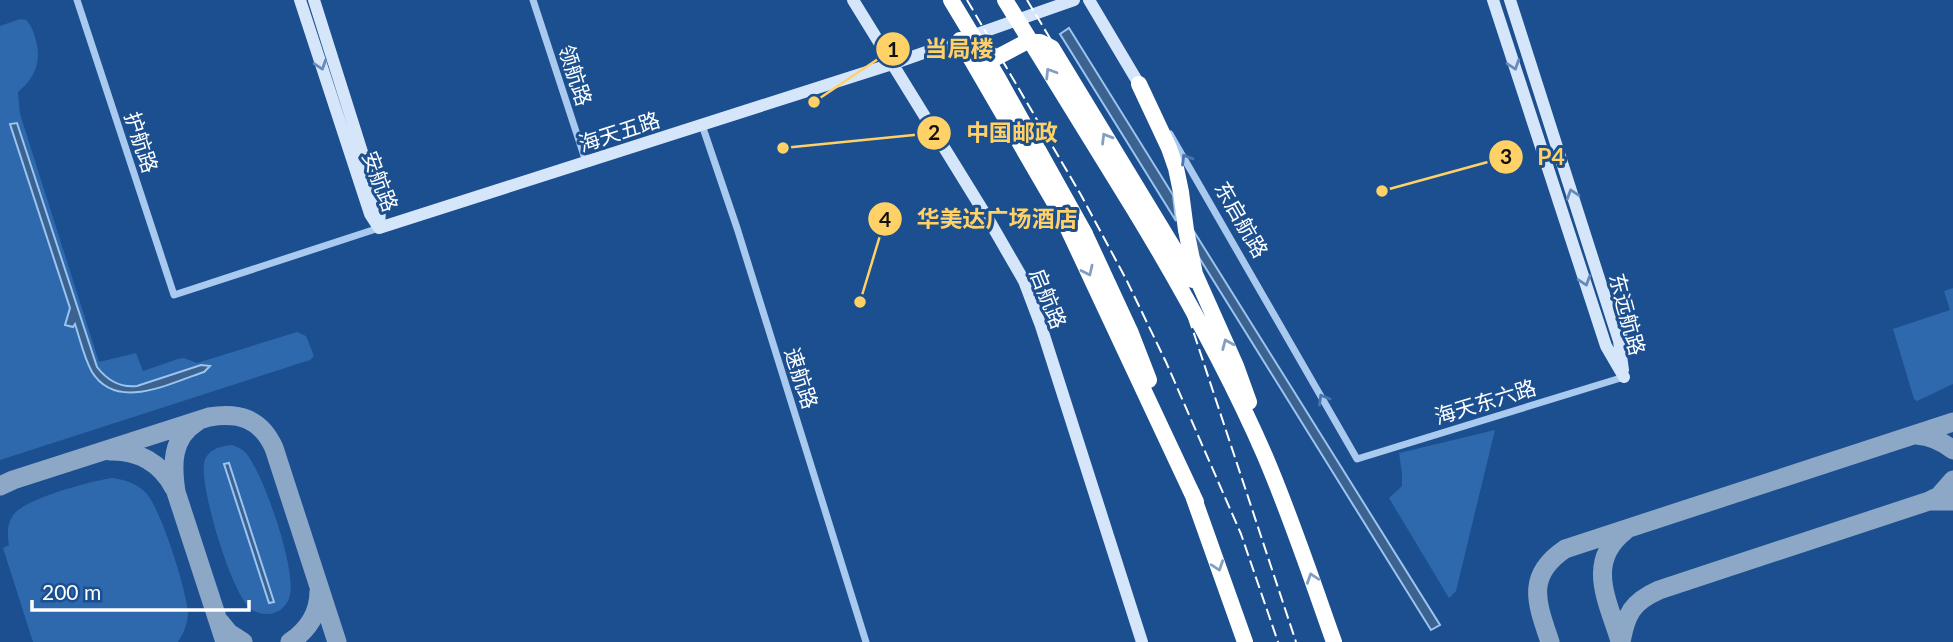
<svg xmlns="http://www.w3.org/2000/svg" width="1953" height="642" font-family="Lato,'Noto Sans SC',sans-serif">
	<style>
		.green { fill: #2e69ad }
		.water { fill: #3c6290; stroke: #9cc4f0; stroke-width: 2 }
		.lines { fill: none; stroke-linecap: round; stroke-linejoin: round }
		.taxiway { stroke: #8da7c7; stroke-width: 19 }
		.street { stroke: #a9c9ee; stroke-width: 7 }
		.secondary { stroke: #d6e6fa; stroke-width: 12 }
		.highway { stroke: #fff; stroke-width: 16 }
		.rail { stroke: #fff; stroke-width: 2; stroke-dasharray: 12 5; stroke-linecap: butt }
		.highway-bridge { stroke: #fff; stroke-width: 16 }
		.oneway { stroke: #668bba }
		.oneway2 { stroke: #829ec1 }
		.oneway3 { stroke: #4674ac }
		.labels { text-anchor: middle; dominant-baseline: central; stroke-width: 6; stroke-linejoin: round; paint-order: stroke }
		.street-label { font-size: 21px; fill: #fff; stroke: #1b4f8f }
		.leader { fill: none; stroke: #ffd166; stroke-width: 2.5 }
		.callout-dot { fill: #ffd166; stroke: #1b4f8f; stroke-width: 2.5 }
		.mark-label { font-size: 21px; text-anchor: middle; font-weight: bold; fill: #111 }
		.callout-label { font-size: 23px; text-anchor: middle; font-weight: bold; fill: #ffd166; stroke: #1b4f8f; stroke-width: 6; stroke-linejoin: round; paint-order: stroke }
	</style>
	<rect width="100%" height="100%" fill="#1b4f8f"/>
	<path class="green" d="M20,19L26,20C32,26 34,33 36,41C42,62 34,79 18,92L20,114L99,362L136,353L143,371L178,359L184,358L197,363L297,332L306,336L314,356L310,360L0,460V26Z
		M1953,288V384L1917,401L1914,399L1893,329L1950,310L1944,291Z
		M1495,430L1456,591L1449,598L1389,498L1402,486V474L1399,453Z
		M232,445C237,447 242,449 246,453C264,475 296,568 290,595C288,606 278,614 267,614C262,614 257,613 252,610C232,597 200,488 204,464C206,450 220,446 232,445Z
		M112,478C126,480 136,483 146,493C161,509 186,589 188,612C188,623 184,633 178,642H33L3,548L9,545C7,534 7,523 14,514C27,498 91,481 112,478Z"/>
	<path class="water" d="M1069,28L1173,195L1176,221L1060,34Z
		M17,123L97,367C107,380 120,388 137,386L201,365L210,366L204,372C170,383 117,412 92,372C84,358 80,339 75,324L73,327L65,325L70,308L10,124Z
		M1193,230L1440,625L1431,630L1195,251Z
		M229,463L274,602L269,603L224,464Z"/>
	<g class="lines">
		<path class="taxiway" d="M197,422C171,438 172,465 176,492L225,642
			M1916,435C1931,436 1942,441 1953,450
			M110,451C138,450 161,463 174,488
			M0,486L13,480L209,417C240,412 261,419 274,448L337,642
			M1929,501L1939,496L1953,480
			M220,622L229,633L243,642
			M1620,641C1608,601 1585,562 1625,531
			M290,642C308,630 319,613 319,591
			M1550,642C1537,603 1525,576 1565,549L1953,422
			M1621,642C1626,614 1632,602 1659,590L1929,501H1953"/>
		<path class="street" d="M77,0L174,295L379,228
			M533,0L586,162
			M702,125L737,228L866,642
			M1170,134L1357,459L1624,377"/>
		<path class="secondary" d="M300,0L370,214L379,228
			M314,0L380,209L379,228
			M853,0L990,222L1024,281L1041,326L1142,642
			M1089,0L1139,84
			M1493,0L1606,346L1624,377
			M1510,0L1619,341L1623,370
			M379,228L892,64L1074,0"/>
		<path class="highway" d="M960,40L1061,214L1196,502
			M985,75L984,72L990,61L1026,42H1040L1052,48L1193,280
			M1139,84L1169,148L1176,168L1181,192L1186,230L1195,274L1236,366L1249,402
			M1137,214C1184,292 1229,373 1265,456C1291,517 1312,580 1334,642
			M1085,234L1130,331L1149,380
			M1192,493L1245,642"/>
		<path class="rail" d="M967,0L1081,195L1126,279L1166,362L1241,534L1278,642
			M1027,0L1136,181L1164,243L1296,642"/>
		<path class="highway-bridge" d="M951,0L998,78L1085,234
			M1005,0L1137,214"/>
	</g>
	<defs><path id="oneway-chevron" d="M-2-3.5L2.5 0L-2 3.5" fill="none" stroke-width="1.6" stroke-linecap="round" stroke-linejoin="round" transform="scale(1.75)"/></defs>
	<g class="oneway">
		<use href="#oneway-chevron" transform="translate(321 65) rotate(72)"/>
		<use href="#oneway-chevron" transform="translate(1514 65) rotate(72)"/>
		<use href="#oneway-chevron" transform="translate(1572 194) rotate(-108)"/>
		<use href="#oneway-chevron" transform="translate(1585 281) rotate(72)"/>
	</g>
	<g class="oneway2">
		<use href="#oneway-chevron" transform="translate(1050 73) rotate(-122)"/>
		<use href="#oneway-chevron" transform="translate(1106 138) rotate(-121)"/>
		<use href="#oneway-chevron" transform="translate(1088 271) rotate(65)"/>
		<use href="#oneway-chevron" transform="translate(1227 344) rotate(-113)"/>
		<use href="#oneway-chevron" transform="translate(1218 566) rotate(71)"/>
		<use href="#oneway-chevron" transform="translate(1312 578) rotate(-109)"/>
	</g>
	<g class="oneway3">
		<use href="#oneway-chevron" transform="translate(1186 159) rotate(-121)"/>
		<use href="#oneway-chevron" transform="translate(1323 399) rotate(-120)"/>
	</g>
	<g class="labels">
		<g class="street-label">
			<text transform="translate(576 75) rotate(72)">领航路</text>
			<text transform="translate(619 131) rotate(-18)">海天五路</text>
			<text transform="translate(142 142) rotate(72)">护航路</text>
			<text transform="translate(381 181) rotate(69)">安航路</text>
			<text transform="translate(1242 219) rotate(60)">东启航路</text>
			<text transform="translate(1049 298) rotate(68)">启航路</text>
			<text transform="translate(1628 314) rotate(75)">东远航路</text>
			<text transform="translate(802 378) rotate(72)">速航路</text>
			<text transform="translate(1485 401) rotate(-17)">海天东六路</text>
		</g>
	</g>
	<path class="leader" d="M814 102L893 49M783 148L934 133M1382 191L1506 157M860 302L885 219"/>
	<g class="callout-dot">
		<circle cx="814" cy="102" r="7"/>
		<circle cx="783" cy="148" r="7"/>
		<circle cx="1382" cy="191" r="7"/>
		<circle cx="860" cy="302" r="7"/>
		<circle cx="893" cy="49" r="18"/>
		<circle cx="934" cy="133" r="18"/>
		<circle cx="1506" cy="157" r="18"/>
		<circle cx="885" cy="219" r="18"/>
	</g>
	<g class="mark-label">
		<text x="893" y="57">1</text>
		<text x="934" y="140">2</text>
		<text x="1506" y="164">3</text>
		<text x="885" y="227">4</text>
	</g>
	<g class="callout-label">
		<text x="959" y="57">当局楼</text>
		<text x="1012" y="141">中国邮政</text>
		<text x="1551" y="165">P4</text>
		<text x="997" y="227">华美达广场酒店</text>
	</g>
	<path d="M32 600v10h217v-10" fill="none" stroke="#ffffff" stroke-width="3.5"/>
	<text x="42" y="600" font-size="21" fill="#ffffff" stroke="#1b4f8f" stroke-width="5" paint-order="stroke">200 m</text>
</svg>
